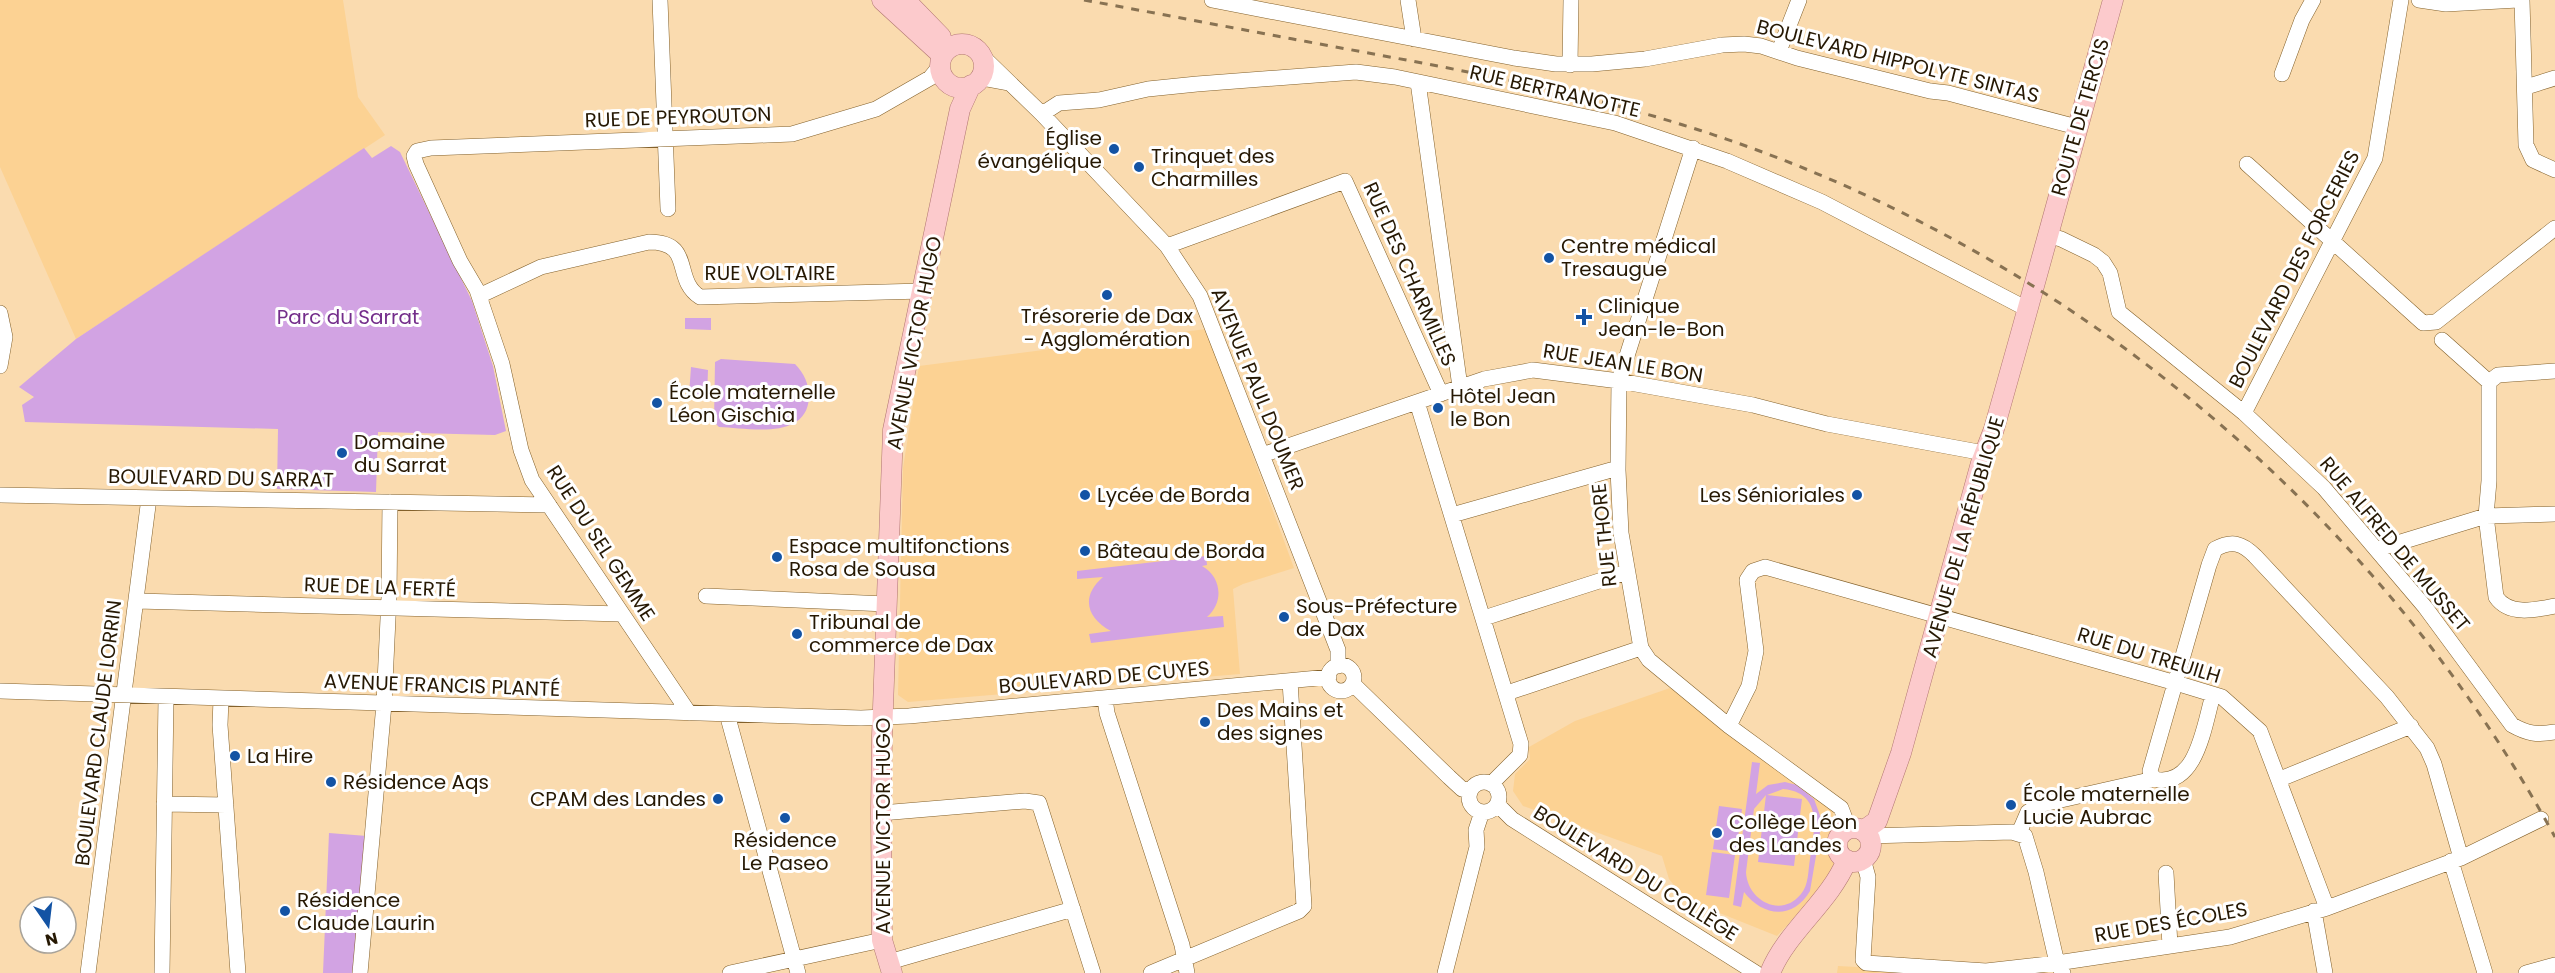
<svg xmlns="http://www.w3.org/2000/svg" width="2555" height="973" font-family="Poppins,sans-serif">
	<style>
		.built { fill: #fcd293 }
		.green { fill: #d2a3e3; fill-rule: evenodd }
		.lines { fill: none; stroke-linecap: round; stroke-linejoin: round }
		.minor-casing { stroke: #83612b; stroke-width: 16 }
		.major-casing { stroke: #b07570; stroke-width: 21 }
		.minor { stroke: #fff; stroke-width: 15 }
		.major { stroke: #fccacc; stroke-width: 20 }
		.rail { stroke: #887252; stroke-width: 3; stroke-dasharray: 8 8; stroke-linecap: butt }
		.poi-dot { fill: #1353a4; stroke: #fff; stroke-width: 2 }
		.labels { text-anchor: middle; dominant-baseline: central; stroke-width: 6; stroke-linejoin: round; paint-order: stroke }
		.street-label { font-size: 20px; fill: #261803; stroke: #fff }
		.poi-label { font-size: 20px; fill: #261803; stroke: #fff; text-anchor: start }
		.park-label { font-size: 20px; fill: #742e8b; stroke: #fff }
	</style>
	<rect width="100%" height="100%" fill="#fadbaf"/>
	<path class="built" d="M0,0H343L358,97L385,135L76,339L0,167Z
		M1206,329L1294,568L1243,584L1233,589L1240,674L908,702L898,695L903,468L919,366Z
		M1670,688L1833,811L1836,872L1777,936L1702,906L1678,890L1669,879L1662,856L1523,806L1513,791L1515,774L1530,759L1529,747L1575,721Z
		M1838,966L1857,967L1909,973H1837Z"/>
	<path class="green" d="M391,146L400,152L472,301L493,366L506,431L495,435L378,432L376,492L277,489L278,429L25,422L22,405L34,397L19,387L76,339L364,148L372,158Z
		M685,318H711V330L685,329Z
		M721,359L795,364C804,373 809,384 809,397C807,441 748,428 719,427L714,422L715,362Z
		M691,367L708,370L707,397L705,399L690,398L689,395Z
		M1206,556L1207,565L1202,566C1222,577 1224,603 1207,617L1223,616L1224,627L1091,643L1089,634L1111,631C1087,618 1080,597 1103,577L1077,579V571Z
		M1752,762L1760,763L1756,794L1768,785L1785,782L1797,785L1814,799L1822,821L1810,891C1793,920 1763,917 1744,892L1741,907L1733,905ZM1783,789C1824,793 1814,830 1810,859C1808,870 1809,885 1801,894C1781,919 1747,900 1746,872L1754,809L1766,795L1758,862L1794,866L1802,799L1767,795Z
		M1719,806L1742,809L1736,852L1713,849Z
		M329,833L367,836L354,973H323Z
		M1712,852L1735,855L1729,898L1706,895Z"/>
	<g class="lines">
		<defs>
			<path id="minor" d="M660,0L668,209
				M1212,0L1514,58L1556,64H1592L1645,59L1722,45L1744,44L1761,46L1797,58L1930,91L1948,93L2077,127
				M1408,0L1414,39
				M2419,0L2446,4L2518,0
				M2522,0L2526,145L2533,160L2555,170
				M1779,51L1799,0
				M980,54L1042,114L1167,246L1200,296L1338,650V666
				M1570,65L1571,0
				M2282,74L2302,20L2313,0
				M981,78L1008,83
				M1418,82L1460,387
				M2526,87L2555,78
				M1042,114L1059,103L1099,100L1148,89L1197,84L1356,72L1395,77L1615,123L1727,161L1822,202L2027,309
				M1693,148L1619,381L1618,470L1621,533L1641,648L1649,660L1729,726L1841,808L1849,829
				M2247,164L2423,323L2436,322L2555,228
				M2047,235L2061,239L2094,255L2103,262L2110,273L2119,312L2244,413L2324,488L2425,607L2512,725C2528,734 2537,735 2555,732
				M1167,246L1345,181L1441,394
				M479,296L541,267L649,242C695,242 672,279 700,297L923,291
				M0,313L5,337L0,366
				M2442,340L2489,382V481L2486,516L2496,597C2509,616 2535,610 2555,606
				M2489,382L2498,375L2555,371
				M1417,402L1521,744L1520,755L1491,784
				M2244,413L2375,158L2401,0
				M1262,455L1484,379L1533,370L1619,381L1753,405L1827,424L1984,453
				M0,495L549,505
				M1452,515L1611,470H1618
				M2378,549L2486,516L2555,514
				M706,596L886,604
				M137,601L622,614
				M1484,618L1627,572
				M1328 678a13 13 0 1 1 26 0a13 13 0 1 1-26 0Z
				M1353,684L1449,777L1462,789L1470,790
				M0,691L861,718L909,716L1329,677
				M1507,693L1641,648
				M1105,698L1107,713L1182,945L1187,973
				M221,699L220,725L238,973
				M689,713L532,480L521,450L502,364L477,290L460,261L416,164L414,156L417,151L431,148L792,134L876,109L930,78L939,67
				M727,714L798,973
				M1729,726L1749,686L1756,651L1747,580L1753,571L1765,567L2176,683L2222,697L2260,731L2327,908
				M2154,779L2150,771L2209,565L2215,549C2232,540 2242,543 2255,556L2387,697L2427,748L2434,764L2461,858
				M2280,779L2411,726
				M1469 797a15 15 0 1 1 30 0a15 15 0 1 1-30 0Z
				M164,804L226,805
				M1497,804L1512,819L1756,973
				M881,813L1025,801L1039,803L1093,973
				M2019,833L2028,812L2039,805L2154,779C2197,789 2204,725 2213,695
				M1868,836L2012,832L2025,836L2036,872L2057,963L2063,973
				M1863,859L1868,877L1863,960L1866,963L1986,971L2057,963L2230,937L2327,908L2461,858L2541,819
				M2451,861L2485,973
				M2166,873L2170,946
				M2314,911L2325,973
				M889,962L1073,909
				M88,973L149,498
				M162,973L166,698
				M360,973L384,704L389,597L390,502
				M730,973L882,940
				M1151,973L1299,911L1304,906L1290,681
				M1445,973L1477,847L1476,830L1482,812
				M2526,973L2555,965"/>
			<path id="major" d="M882,0L942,55
				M905,0L941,37
				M940 66a22 22 0 1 1 44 0a22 22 0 1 1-44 0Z
				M1837 845a17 17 0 1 1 34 0a17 17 0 1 1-34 0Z
				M1863,831L1877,821L1901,753L1981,463L1994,429L2021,333L2113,0
				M892,973L882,940L881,813L882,736L893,430L960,109L971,85
				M1770,973C1787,931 1829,903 1847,860"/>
		</defs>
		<use href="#minor" class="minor-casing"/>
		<use href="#major" class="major-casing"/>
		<use href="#minor" class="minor"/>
		<use href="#major" class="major"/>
		<path class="rail" d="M1084,0C1177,17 1270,35 1363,52C1471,72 1578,92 1683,125C2050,238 2371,500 2555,837"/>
	</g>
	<g class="poi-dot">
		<circle cx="1114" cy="149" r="6"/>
		<circle cx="1139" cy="167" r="6"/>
		<circle cx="1549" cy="258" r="6"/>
		<circle cx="1107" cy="295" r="6"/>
		<path d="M1581 308h6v6h6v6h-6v6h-6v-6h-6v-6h6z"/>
		<circle cx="657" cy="403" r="6"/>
		<circle cx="1438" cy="408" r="6"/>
		<circle cx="342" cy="453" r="6"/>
		<circle cx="1085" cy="495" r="6"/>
		<circle cx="1857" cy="495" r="6"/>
		<circle cx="1085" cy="551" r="6"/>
		<circle cx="777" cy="557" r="6"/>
		<circle cx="1284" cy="617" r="6"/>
		<circle cx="797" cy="634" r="6"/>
		<circle cx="1205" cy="722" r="6"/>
		<circle cx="235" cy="756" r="6"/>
		<circle cx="331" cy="782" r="6"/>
		<circle cx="718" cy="799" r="6"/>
		<circle cx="2011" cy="805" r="6"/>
		<circle cx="785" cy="818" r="6"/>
		<circle cx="1717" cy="833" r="6"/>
		<circle cx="285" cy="911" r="6"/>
	</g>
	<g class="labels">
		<g class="street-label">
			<text transform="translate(1898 61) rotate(14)">BOULEVARD HIPPOLYTE SINTAS</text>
			<text transform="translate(1555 91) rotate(13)">RUE BERTRANOTTE</text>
			<text transform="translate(678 117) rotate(-2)">RUE DE PEYROUTON</text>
			<text transform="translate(2080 117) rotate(-74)">ROUTE DE TERCIS</text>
			<text transform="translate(2294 269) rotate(-63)">BOULEVARD DES FORCERIES</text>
			<text x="770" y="273">RUE VOLTAIRE</text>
			<text transform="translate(1410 274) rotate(66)">RUE DES CHARMILLES</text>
			<text transform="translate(914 343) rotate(-79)">AVENUE VICTOR HUGO</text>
			<text transform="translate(1623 363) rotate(9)">RUE JEAN LE BON</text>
			<text transform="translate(1258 389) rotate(68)">AVENUE PAUL DOUMER</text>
			<text transform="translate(221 478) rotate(1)">BOULEVARD DU SARRAT</text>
			<text transform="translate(1604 535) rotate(-96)">RUE THORE</text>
			<text transform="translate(1963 537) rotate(-74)">AVENUE DE LA RÉPUBLIQUE</text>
			<text transform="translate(601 543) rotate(57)">RUE DU SEL GEMME</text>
			<text transform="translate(2395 544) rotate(50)">RUE ALFRED DE MUSSET</text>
			<text transform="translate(380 587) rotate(2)">RUE DE LA FERTÉ</text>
			<text transform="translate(2149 655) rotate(17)">RUE DU TREUILH</text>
			<text transform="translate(1104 677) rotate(-5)">BOULEVARD DE CUYES</text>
			<text transform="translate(442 685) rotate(2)">AVENUE FRANCIS PLANTÉ</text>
			<text transform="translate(98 733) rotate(-83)">BOULEVARD CLAUDE LORRIN</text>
			<text transform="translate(883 826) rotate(-90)">AVENUE VICTOR HUGO</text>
			<text transform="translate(1636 873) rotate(32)">BOULEVARD DU COLLÈGE</text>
			<text transform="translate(2171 922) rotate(-10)">RUE DES ÉCOLES</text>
		</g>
		<g class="poi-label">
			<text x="1102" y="138" text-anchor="end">Église<tspan x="1102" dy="23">évangélique</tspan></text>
			<text x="1151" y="156">Trinquet des<tspan x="1151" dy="23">Charmilles</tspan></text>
			<text x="1561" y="246">Centre médical<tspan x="1561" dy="23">Tresaugue</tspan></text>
			<text x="1598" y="306">Clinique<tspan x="1598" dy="23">Jean-le-Bon</tspan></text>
			<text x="1107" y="316" text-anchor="middle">Trésorerie de Dax<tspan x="1107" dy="23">- Agglomération</tspan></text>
			<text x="669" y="392">École maternelle<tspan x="669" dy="23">Léon Gischia</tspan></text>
			<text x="1450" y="396">Hôtel Jean<tspan x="1450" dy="23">le Bon</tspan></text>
			<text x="354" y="442">Domaine<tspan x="354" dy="23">du Sarrat</tspan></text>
			<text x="1097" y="495">Lycée de Borda</text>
			<text x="1845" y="495" text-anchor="end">Les Sénioriales</text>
			<text x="789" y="546">Espace multifonctions<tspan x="789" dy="23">Rosa de Sousa</tspan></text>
			<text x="1097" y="551">Bâteau de Borda</text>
			<text x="1296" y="606">Sous-Préfecture<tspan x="1296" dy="23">de Dax</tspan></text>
			<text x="809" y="622">Tribunal de<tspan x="809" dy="23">commerce de Dax</tspan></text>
			<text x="1217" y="710">Des Mains et<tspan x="1217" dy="23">des signes</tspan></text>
			<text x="247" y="756">La Hire</text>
			<text x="343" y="782">Résidence Aqs</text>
			<text x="2023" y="794">École maternelle<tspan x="2023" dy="23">Lucie Aubrac</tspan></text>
			<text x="706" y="799" text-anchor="end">CPAM des Landes</text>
			<text x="1729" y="822">Collège Léon<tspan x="1729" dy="23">des Landes</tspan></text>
			<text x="785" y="840" text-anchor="middle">Résidence<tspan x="785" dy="23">Le Paseo</tspan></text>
			<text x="297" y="900">Résidence<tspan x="297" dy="23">Claude Laurin</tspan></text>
		</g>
		<g class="park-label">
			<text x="348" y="317">Parc du Sarrat</text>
		</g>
	</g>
	<g transform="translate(48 925) rotate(166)"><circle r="28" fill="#ffffff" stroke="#a8a39a" stroke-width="1.5"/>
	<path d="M0-4.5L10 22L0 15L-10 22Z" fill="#1353a4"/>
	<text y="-9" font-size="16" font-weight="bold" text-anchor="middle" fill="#261803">N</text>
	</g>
</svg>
